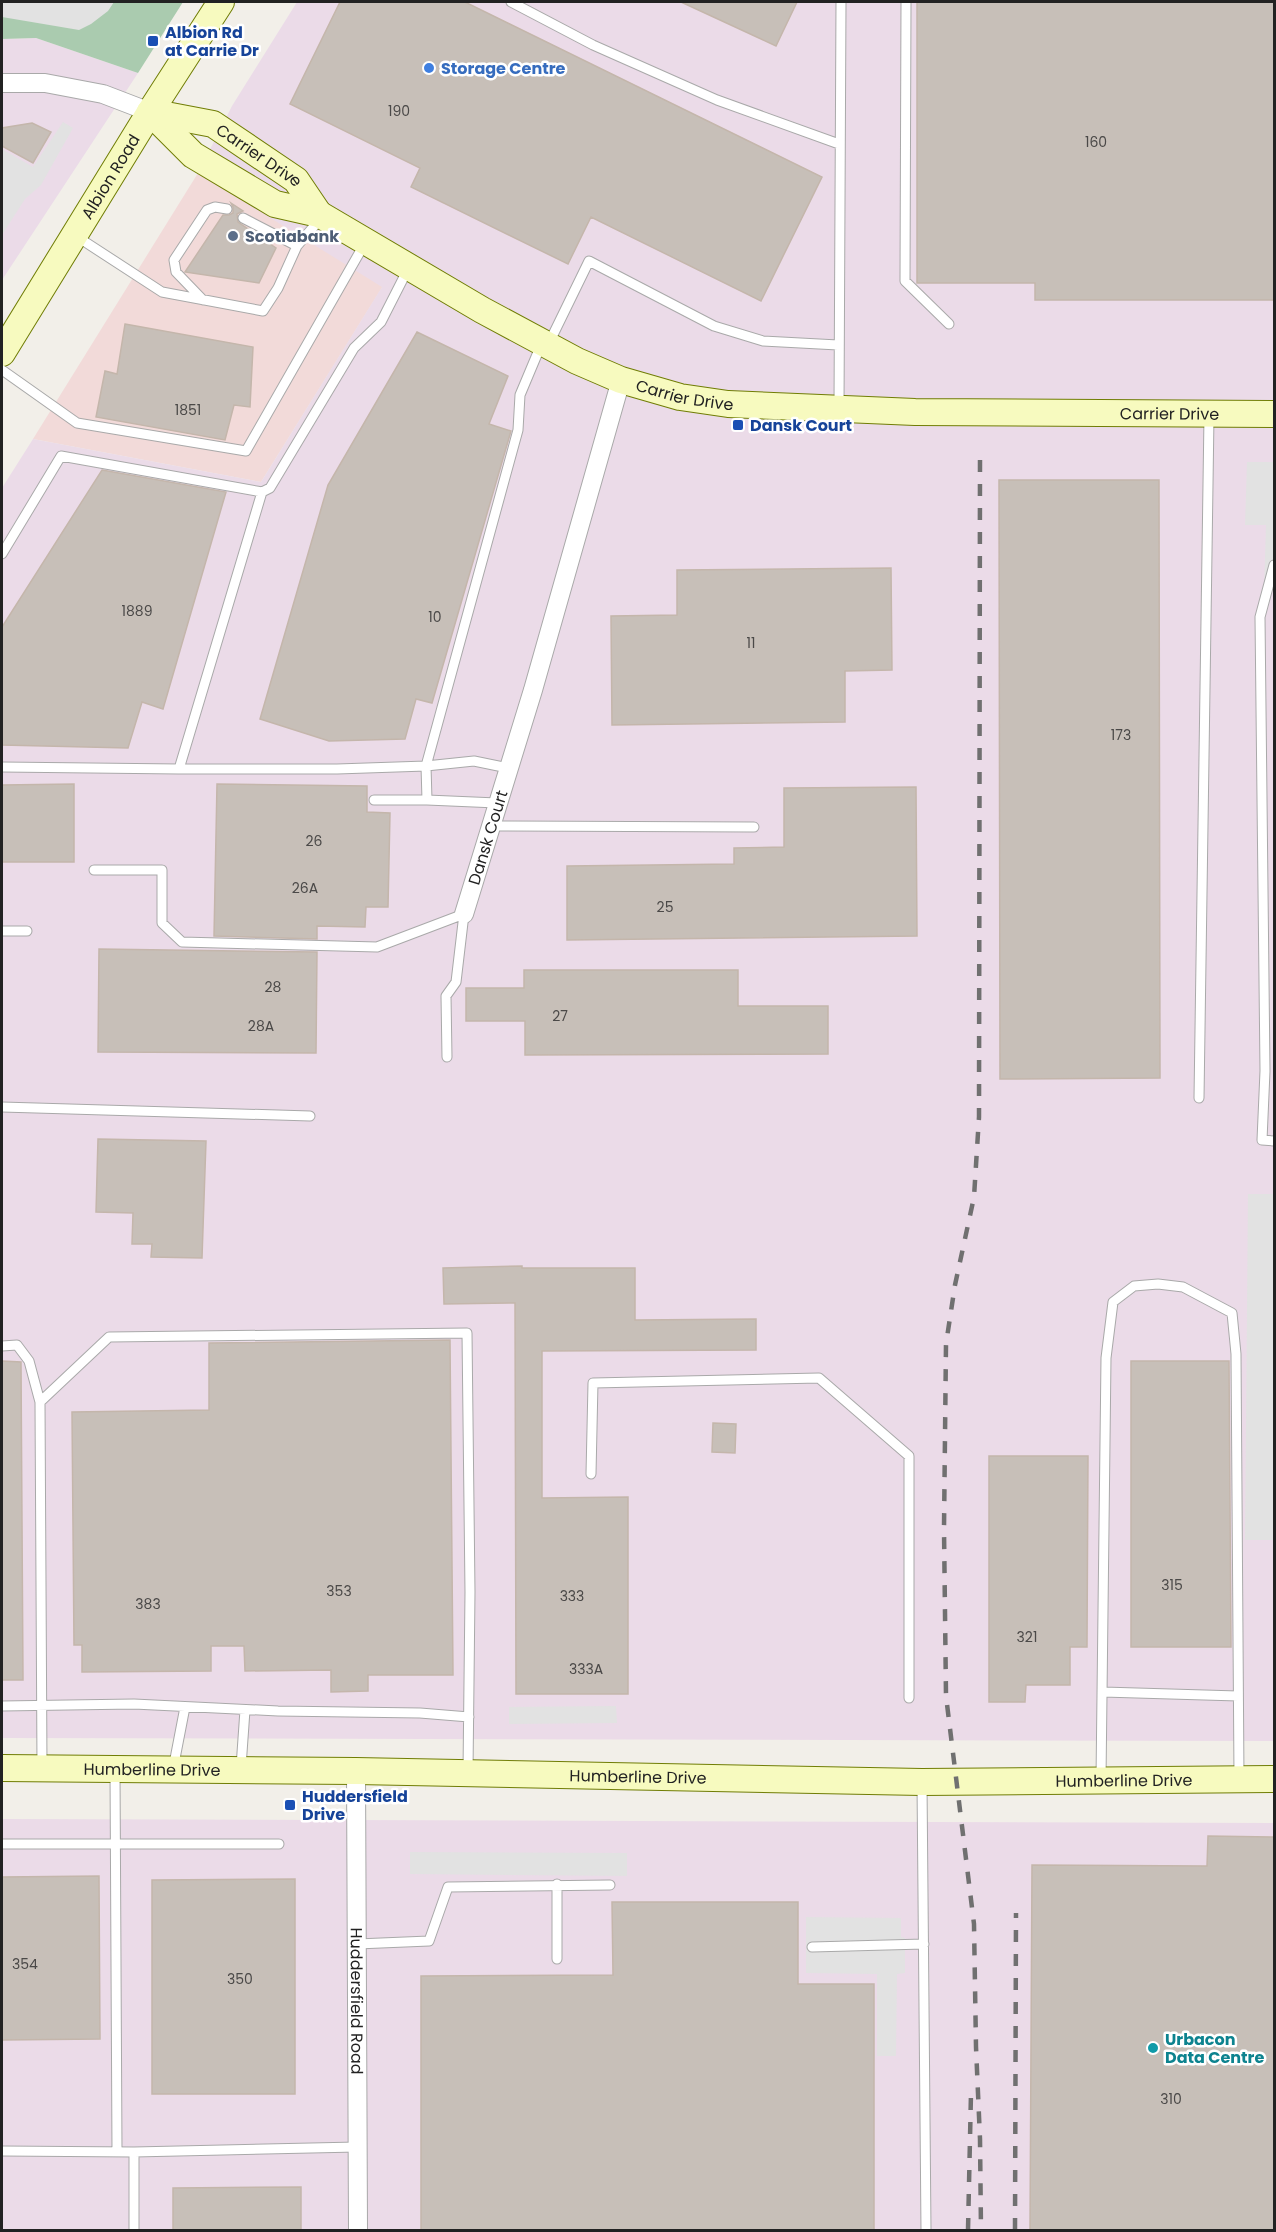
<svg xmlns="http://www.w3.org/2000/svg" width="1276" height="2232" font-family="Poppins,sans-serif">
	<style>
		.commercial { fill: #f2dad9 }
		.industrial { fill: #ebdbe8 }
		.cemetery { fill: #aacbaf }
		.parking { fill: #e2e2e2 }
		.building { fill: #c7bfb8; stroke: #c4b6ab; stroke-width: 1.5 }
		.lines { fill: none; stroke-linecap: round; stroke-linejoin: round }
		.lane-casing { stroke: #a9a9a9; stroke-width: 11 }
		.street-casing { stroke: #a9a9a9; stroke-width: 20 }
		.secondary-casing { stroke: #707d05; stroke-width: 28 }
		.lane { stroke: #fff; stroke-width: 9 }
		.street { stroke: #fff; stroke-width: 18 }
		.secondary { stroke: #f7fabf; stroke-width: 26 }
		.rail { stroke: #707070; stroke-width: 4.5; stroke-dasharray: 12 12; stroke-linecap: butt }
		.transit-dot { fill: #1a4fb4; stroke: #fff; stroke-width: 2 }
		.shop-dot { fill: #3f7fe0; stroke: #fff; stroke-width: 2 }
		.service-dot { fill: #5c6f8a; stroke: #fff; stroke-width: 2 }
		.culture-dot { fill: #0f9aa8; stroke: #fff; stroke-width: 2 }
		.labels { text-anchor: middle; dominant-baseline: central; stroke-width: 5; stroke-linejoin: round; paint-order: stroke }
		.number-label { font-size: 14px; fill: #4b4948 }
		.transit-label { font-size: 16px; font-weight: bold; fill: #164399; stroke: #fff; text-anchor: start }
		.shop-label { font-size: 16px; font-weight: bold; fill: #366cbe; stroke: #fff; text-anchor: start }
		.street-label { font-size: 16px; fill: #222; stroke: #fff }
		.service-label { font-size: 16px; font-weight: bold; fill: #4e5e75; stroke: #fff; text-anchor: start }
		.culture-label { font-size: 16px; font-weight: bold; fill: #0d838f; stroke: #fff; text-anchor: start }
	</style>
	<rect width="100%" height="100%" fill="#f2efe9"/>
	<path class="commercial" d="M198,173L383,286L261,482L33,439Z"/>
	<path class="industrial" d="M297,2H1274V1741L2,1738V488L33,439L261,482L382,287L198,173L232,106Z
		M36,38L138,73L2,280V39Z
		M2,1819L1274,1823V2230H2Z"/>
	<path class="cemetery" d="M2,2H183L138,73L36,38L2,39Z"/>
	<path class="parking" d="M2,2H114L108,11L91,24L79,30L2,17Z
		M63,122L73,128L41,185L25,199L2,235V149L33,167Z
		M1247,462H1274V590H1264L1266,525H1245Z
		M1248,1194H1274V1540H1245Z
		M616,1706L617,1723L509,1724V1707Z
		M410,1852L627,1853V1876L410,1874Z
		M806,1917L901,1918V1937L905,1938V1973L897,1974L896,2056H877V1974L806,1973Z"/>
	<path class="building" d="M340,2H465L822,177L761,301L591,217L568,264L411,187L420,168L290,104Z
		M681,2H797L776,46Z
		M917,2H1275V300H1035V283H917Z
		M32,123L51,132L33,163L2,146V128Z
		M231,203L243,211L237,214L238,222L276,248L259,283L185,272L223,215H229L233,213V207Z
		M125,324L253,347L250,407L234,405L225,440L96,417L105,371L117,374Z
		M417,332L508,376L489,424L511,431L432,703L416,699L405,739L329,741L260,719L328,485Z
		M102,470L226,492L163,709L142,702L128,748L2,745V627Z
		M999,480H1159L1160,1078L1000,1079Z
		M891,568L892,670L845,671V722L612,725L611,616L677,615V570Z
		M74,784V862H2V785Z
		M217,784L367,786V812L390,813L388,907H366L365,927L317,926V939L214,936Z
		M916,787L917,936L567,940V866L734,864V848L784,847V788Z
		M99,949L317,952L316,1053L98,1052Z
		M524,970H738V1006H828V1054L525,1055V1021H466V988H524Z
		M98,1139L206,1141L202,1258L151,1257L152,1244H132L133,1213L96,1212Z
		M522,1266V1268H635V1320L756,1319V1350L542,1351V1498L628,1497V1694H516L515,1303L444,1304L443,1268Z
		M450,1340L453,1675H368V1691L331,1692V1670L245,1671L244,1646H211V1671L82,1672V1645H74L72,1412L209,1410V1343Z
		M2,1361L21,1362L23,1680H2Z
		M1131,1361H1229L1231,1647H1131Z
		M713,1423L736,1424L735,1453L712,1452Z
		M989,1456H1088L1087,1647H1070V1685H1026L1025,1702H989Z
		M1208,1836L1275,1837V2230H1030L1032,1865L1207,1866Z
		M99,1876L100,2039L2,2040V1877Z
		M295,1879V2094H152V1880Z
		M612,1902H798V1984H874V2230H421V1976L613,1975Z
		M301,2187V2230H173V2188Z"/>
	<g class="lines">
		<defs>
			<path id="lane" d="M511,2L593,45L717,100L839,144
				M906,2L905,281L949,324
				M243,218L297,246
				M76,236L162,292L263,311L278,288L297,246L321,218
				M203,300L176,272L174,260L207,210L215,207L227,209
				M548,345L589,261L714,326L763,341L838,345
				M2,370L77,423L246,451L365,243
				M839,407L841,2
				M262,492L270,488L354,348L381,322L408,269
				M2,554L61,456L262,492L179,769L2,767
				M1274,565L1260,617L1265,1071L1262,1140L1274,1141
				M508,768L474,761L426,766L518,430L520,395L541,345
				M179,769H337L426,766L427,800L497,803
				M374,800H427
				M490,826L754,827
				M94,870H162V923L182,942L377,947L464,914L456,982L446,996L447,1057
				M2,931H27
				M1199,1098L1209,416
				M2,1107L310,1116
				M2,1346L17,1345L29,1361L40,1402
				M591,1474L593,1383L819,1378L909,1456V1698
				M1103,1692L1238,1696
				M2,1706L134,1704L278,1711L420,1713L469,1717
				M42,1767L40,1402L109,1337L467,1333L470,1592L468,1771
				M241,1767L245,1710
				M173,1769L185,1707
				M115,1770L117,2152
				M1101,1779L1106,1358L1113,1302L1134,1286L1158,1284L1183,1287L1232,1313L1236,1354L1239,1777
				M922,1783L926,2230
				M2,1844H279
				M357,1944L429,1941L448,1887L610,1885
				M812,1947L924,1944
				M557,1959V1884
				M2,2151L134,2152
				M134,2230V2152L357,2147"/>
			<g id="street">
				<path d="M2,83H45L103,94L150,112"/>
				<path id="s1" d="M464,914L533,690L621,380"/>
				<path id="s2" d="M356,1771L358,2230"/>
			</g>
			<g id="secondary">
				<path id="s3" d="M150,112L193,155L275,204L319,214L482,310L577,361L621,380L680,397L728,404L915,412L1274,414"/>
				<path id="s4" d="M150,112L213,124L296,180L319,214"/>
				<path id="s5" d="M2,353L150,112L221,2"/>
				<path id="s6" d="M2,1768L356,1771L922,1782L1274,1779"/>
			</g>
		</defs>
		<use href="#lane" class="lane-casing"/>
		<use href="#street" class="street-casing"/>
		<use href="#secondary" class="secondary-casing"/>
		<use href="#lane" class="lane"/>
		<use href="#street" class="street"/>
		<use href="#secondary" class="secondary"/>
		<path class="rail" d="M980,460L979,1117L974,1197L955,1285L946,1344L944,1529L946,1696L974,1924L976,2047L980,2139L981,2230
			M968,2230L971,2093
			M1015,2230L1016,1913"/>
	</g>
	<g class="transit-dot">
		<rect x="147" y="35" width="12" height="12" rx="3"/>
		<rect x="732" y="419" width="12" height="12" rx="3"/>
		<rect x="284" y="1799" width="12" height="12" rx="3"/>
	</g>
	<circle class="shop-dot" cx="429" cy="68" r="6"/>
	<circle class="service-dot" cx="233" cy="236" r="6"/>
	<circle class="culture-dot" cx="1153" cy="2048" r="6"/>
	<g class="labels">
		<g class="number-label">
			<text x="399" y="111">190</text>
			<text x="1096" y="142">160</text>
			<text x="188" y="410">1851</text>
			<text x="137" y="611">1889</text>
			<text x="435" y="617">10</text>
			<text x="751" y="643">11</text>
			<text x="1121" y="735">173</text>
			<text x="314" y="841">26</text>
			<text x="305" y="888">26A</text>
			<text x="665" y="907">25</text>
			<text x="273" y="987">28</text>
			<text x="560" y="1016">27</text>
			<text x="261" y="1026">28A</text>
			<text x="1172" y="1585">315</text>
			<text x="339" y="1591">353</text>
			<text x="572" y="1596">333</text>
			<text x="148" y="1604">383</text>
			<text x="1027" y="1637">321</text>
			<text x="586" y="1669">333A</text>
			<text x="25" y="1964">354</text>
			<text x="240" y="1979">350</text>
			<text x="1171" y="2099">310</text>
		</g>
		<g class="transit-label">
			<text x="165" y="32">Albion Rd<tspan x="165" dy="18">at Carrie Dr</tspan></text>
			<text x="750" y="425">Dansk Court</text>
			<text x="302" y="1796">Huddersfield<tspan x="302" dy="18">Drive</tspan></text>
		</g>
		<g class="shop-label">
			<text x="441" y="68">Storage Centre</text>
		</g>
		<g class="street-label">
			<text stroke="none"><textPath href="#s4" startOffset="120">Carrier Drive</textPath></text>
			<text stroke="none"><textPath href="#s5" startOffset="207">Albion Road</textPath></text>
			<text stroke="none"><textPath href="#s3" startOffset="612">Carrier Drive</textPath></text>
			<text stroke="none"><textPath href="#s3" startOffset="1098">Carrier Drive</textPath></text>
			<text stroke="none"><textPath href="#s1" startOffset="80">Dansk Court</textPath></text>
			<text stroke="none"><textPath href="#s6" startOffset="150">Humberline Drive</textPath></text>
			<text stroke="none"><textPath href="#s6" startOffset="636">Humberline Drive</textPath></text>
			<text stroke="none"><textPath href="#s6" startOffset="1122">Humberline Drive</textPath></text>
			<text stroke="none"><textPath href="#s2" startOffset="230">Huddersfield Road</textPath></text>
		</g>
		<g class="service-label">
			<text x="245" y="236">Scotiabank</text>
		</g>
		<g class="culture-label">
			<text x="1165" y="2039">Urbacon<tspan x="1165" dy="18">Data Centre</tspan></text>
		</g>
	</g>
	<rect width="1276" height="2232" fill="none" stroke="#222222" stroke-width="6"/>
</svg>
